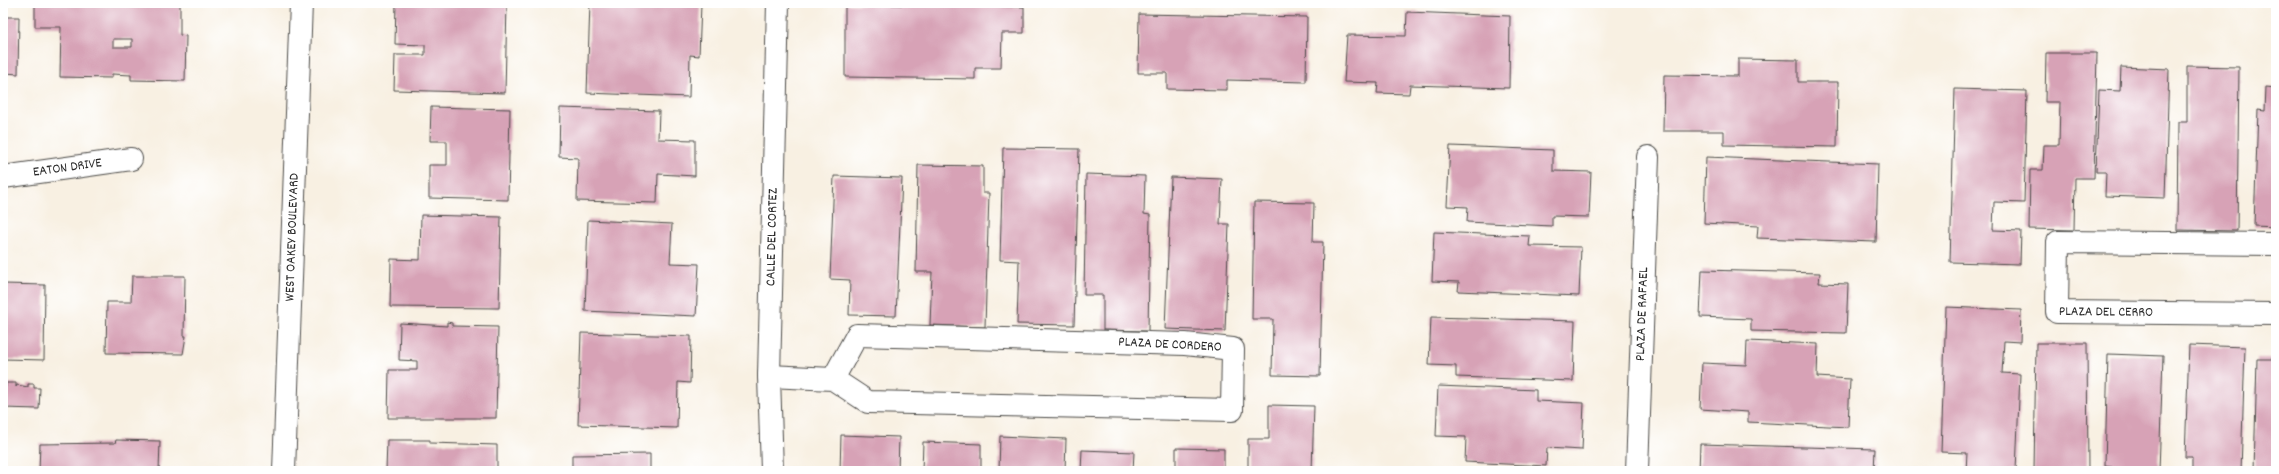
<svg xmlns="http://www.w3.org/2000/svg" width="2279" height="474" font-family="Dekko,sans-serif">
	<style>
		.building { fill: #d7a2b6; fill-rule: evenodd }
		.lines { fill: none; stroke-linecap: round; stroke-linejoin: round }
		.street-casing { stroke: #4a4946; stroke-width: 24 }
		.secondary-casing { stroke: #4a4946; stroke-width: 24 }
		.street { stroke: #fff; stroke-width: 22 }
		.secondary { stroke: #fff; stroke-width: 22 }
		.labels { text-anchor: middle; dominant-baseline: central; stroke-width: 4; stroke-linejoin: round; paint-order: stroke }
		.street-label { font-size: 14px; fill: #2b2b2b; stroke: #fff }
	</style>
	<rect width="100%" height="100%" fill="#fff"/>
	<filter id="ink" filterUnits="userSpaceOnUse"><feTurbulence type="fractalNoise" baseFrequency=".025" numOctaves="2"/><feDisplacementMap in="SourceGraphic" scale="8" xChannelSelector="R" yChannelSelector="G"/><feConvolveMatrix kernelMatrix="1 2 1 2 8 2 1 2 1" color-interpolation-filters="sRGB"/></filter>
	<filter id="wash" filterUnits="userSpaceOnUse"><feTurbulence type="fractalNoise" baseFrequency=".012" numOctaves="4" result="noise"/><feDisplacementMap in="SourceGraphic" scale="16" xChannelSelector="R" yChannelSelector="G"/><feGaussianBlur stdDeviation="0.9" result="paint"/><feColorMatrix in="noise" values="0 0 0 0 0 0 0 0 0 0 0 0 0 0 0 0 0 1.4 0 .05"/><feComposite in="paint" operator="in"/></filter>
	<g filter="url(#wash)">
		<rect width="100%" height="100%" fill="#f8f0e2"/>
		<g id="blocks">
			<path class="building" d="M35,3H180V35L186,36L185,81L131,80V75L112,74V78L60,77L61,27H35ZM113,39H132V47H113Z
				M396,3H507L505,93L394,90L395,55H425V45L395,44Z
				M590,3L701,4L699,56L690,55L689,97L587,93Z
				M845,4L1024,7V33H1002L1001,68H975V79L845,77Z
				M1407,12L1510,16L1509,88L1410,85L1409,94L1377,93L1378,83L1344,82L1347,35L1406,36Z
				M1139,14L1307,17L1306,82L1227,80V90L1167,89V73H1138Z
				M3,17H19L18,74L6,73V76H3Z
				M2046,53H2097L2094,178H2075L2074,230L2029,229L2030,170H2043L2044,145H2059L2060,102H2045Z
				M1738,59L1798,60V82H1838L1837,147L1724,145V131H1663L1664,75L1738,76Z
				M2187,66L2239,67L2237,231L2177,230L2178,122H2187Z
				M2121,67L2169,69L2165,198L2105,196L2106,172H2096L2099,90L2120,91Z
				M2266,87L2276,88V227L2254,226L2258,110L2265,111Z
				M1955,89L2027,91L2024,203L1994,202L1993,230L2021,231L2020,264L1950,262Z
				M431,107L510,109L508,200L429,198V165H447V141H430Z
				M560,108L659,111L658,139L695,140V176L658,174L657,203L577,201L578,158L559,157Z
				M1450,146L1553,150V171L1591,172L1589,217L1552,216V226L1467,222L1468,207L1447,206Z
				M1003,148L1079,149L1074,325L1017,324L1019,261L1000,260Z
				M1706,157L1878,164L1876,242L1757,238L1758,226L1704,223Z
				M918,165L983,166V193H989L985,327L930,325L932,272H916Z
				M1086,174L1145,176L1144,214L1150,215L1148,331L1103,330V295H1084Z
				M834,176L902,178L896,316L849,315L850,280L830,279Z
				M1171,177L1222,179L1220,224H1229L1225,331L1165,329Z
				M1254,202L1314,203L1313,242H1323L1320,376L1272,375L1273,319H1252Z
				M421,215L501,217L499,308L390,307L391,259L420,260Z
				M588,220L672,224L670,263L699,264L696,316L585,311Z
				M1434,232L1530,236L1529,246L1581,247L1579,296L1458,291L1459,282L1432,281Z
				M1702,270L1820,273L1819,283L1848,284L1846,333L1751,331V319L1700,317Z
				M132,276H185L184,336H186L183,354L106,353L107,302H131Z
				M3,284L45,285L44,360L3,359Z
				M1946,307L2021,310L2020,342L2004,341L2002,373L2020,374L2016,471H1966L1967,453L1941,452Z
				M1431,317L1575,321L1573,381L1456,377V366L1429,365Z
				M447,322L452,323V326L498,327L496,418H388L389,370H417V361L399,360L400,323L447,326Z
				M581,333L691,336L690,383L678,382L677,428L578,425Z
				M1747,341L1818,344L1817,377L1850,379L1848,427L1748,422V412L1700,409L1702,363L1746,365Z
				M2036,343H2087L2088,471H2034Z
				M2189,345L2245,347L2241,471H2192V457H2185Z
				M2108,354L2163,356L2159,471H2111V466L2105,465Z
				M2257,359H2276V471H2254Z
				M6,383H16V387L17,385L28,387V384H34V388H40L39,409L3,408V387H6Z
				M1438,386L1536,390V401L1584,403L1582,450L1547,448L1546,466L1465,462L1466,437L1436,436Z
				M1269,405L1314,406L1312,471H1248V439H1269Z
				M841,435L899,437L898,471H840Z
				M1000,436L1066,439L1065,471H999Z
				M116,440L160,441L159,471H39L40,444L115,443Z
				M387,440H430V443L497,445V471H386Z
				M923,442L981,444V471H922Z
				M1700,444L1875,449L1874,471H1699Z
				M1176,448L1224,449V471H1176Z
				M1082,450L1134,452L1133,471H1081Z
				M650,454V471H572V455Z"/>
		</g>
	</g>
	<g filter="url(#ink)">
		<use href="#blocks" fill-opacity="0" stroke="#4a4946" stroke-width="1"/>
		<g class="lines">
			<defs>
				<g id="street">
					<path id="s1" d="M3,177L131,159"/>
					<path id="s2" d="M2276,244L2058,242L2057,312L2276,314"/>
					<path d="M769,376L833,379L868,402L1232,410L1233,349L1185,344L857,335L833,379"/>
					<path id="s3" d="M772,471L769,376L778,3"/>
					<path id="s4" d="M1637,471L1648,157"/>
				</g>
				<g id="secondary">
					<path id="s5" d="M284,471L301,3"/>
				</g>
			</defs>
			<use href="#street" class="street-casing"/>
			<use href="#secondary" class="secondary-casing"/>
			<use href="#street" class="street"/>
			<use href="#secondary" class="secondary"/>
		</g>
	</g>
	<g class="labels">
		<g class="street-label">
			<text stroke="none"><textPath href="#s1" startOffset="65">EATON DRIVE</textPath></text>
			<text stroke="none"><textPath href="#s5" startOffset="234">WEST OAKEY BOULEVARD</textPath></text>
			<text stroke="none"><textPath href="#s3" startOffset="234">CALLE DEL CORTEZ</textPath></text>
			<text stroke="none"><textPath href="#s2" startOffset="337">PLAZA DEL CERRO</textPath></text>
			<text stroke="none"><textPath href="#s4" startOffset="157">PLAZA DE RAFAEL</textPath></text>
			<text transform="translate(1170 345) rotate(3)">PLAZA DE CORDERO</text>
		</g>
	</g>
	<rect width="2279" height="474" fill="none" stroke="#fff" stroke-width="16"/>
</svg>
